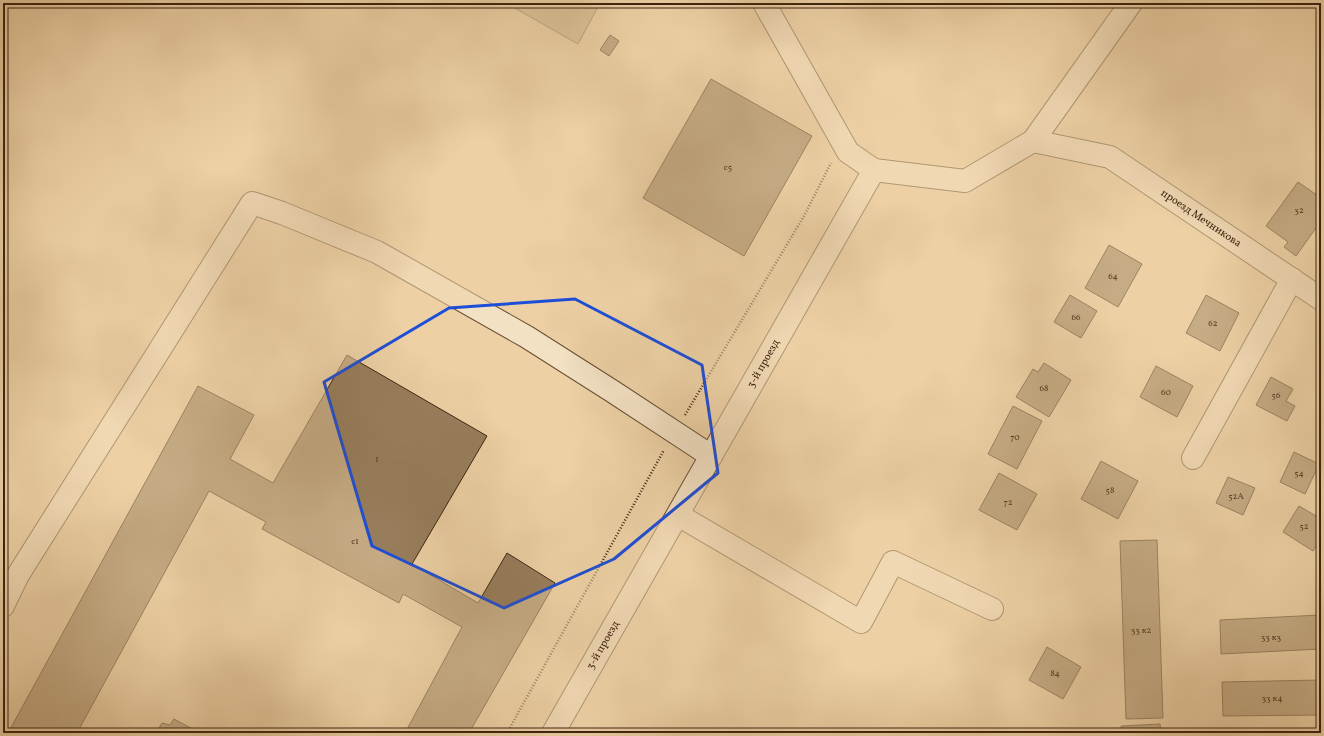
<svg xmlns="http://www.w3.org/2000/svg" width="1324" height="736" font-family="Vollkorn,serif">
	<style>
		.green { fill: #cfb48c; stroke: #866c4e }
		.building { fill: #987e5d; stroke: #3c2410 }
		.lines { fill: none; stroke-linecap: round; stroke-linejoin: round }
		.minor-casing { stroke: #684f35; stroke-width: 24 }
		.path { stroke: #3c2410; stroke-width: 2.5; stroke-dasharray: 1 2; stroke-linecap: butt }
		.minor { stroke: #f3e1c4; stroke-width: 22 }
		.marked { fill: none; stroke: #1d4ed8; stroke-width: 3; stroke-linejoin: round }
		.labels { text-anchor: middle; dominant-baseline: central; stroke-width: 3.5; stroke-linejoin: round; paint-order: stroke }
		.number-label { font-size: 9px; fill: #533a23 }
		.street-label { font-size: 11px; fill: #3c2410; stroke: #f3e1c4 }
	</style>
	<rect width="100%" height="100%" fill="#edd1a5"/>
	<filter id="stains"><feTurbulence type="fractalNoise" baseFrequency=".005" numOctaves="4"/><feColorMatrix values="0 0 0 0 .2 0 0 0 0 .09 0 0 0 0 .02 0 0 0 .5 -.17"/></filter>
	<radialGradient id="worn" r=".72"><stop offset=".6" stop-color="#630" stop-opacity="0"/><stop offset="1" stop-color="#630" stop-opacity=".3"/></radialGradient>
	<path class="green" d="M506,3H600L578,44Z"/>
	<path class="building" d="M610,35L619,41L609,56L600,50Z
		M711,79L812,136L744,256L643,198Z
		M1298,182L1321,198V221L1296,256L1284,247L1288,242L1266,226Z
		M1109,245L1142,264L1118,307L1085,288Z
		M1070,295L1097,311L1081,338L1054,322Z
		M1206,295L1239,313L1220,351L1186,333Z
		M347,355L487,436L412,564L478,603L507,553L555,583L469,733H405L462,627L403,594L399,603L262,529L266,522L209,491L77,733H8L198,386L254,415L230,459L273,483Z
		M1044,363L1071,380L1049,417L1016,397L1033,369L1038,372Z
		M1156,366L1193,386L1177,417L1140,397Z
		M1271,377L1293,389L1286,401L1295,406L1287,421L1256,405Z
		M1013,406L1042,421L1017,469L988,454Z
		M1294,452L1319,464L1305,494L1280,482Z
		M1101,461L1138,481L1118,519L1081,499Z
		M999,473L1037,494L1017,530L979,510Z
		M1228,477L1255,488L1243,515L1216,503Z
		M1299,506L1321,519V538L1313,551L1283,532Z
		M1157,540L1163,718L1126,719L1120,541Z
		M1320,615L1321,649L1221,654L1220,620Z
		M1047,647L1081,667L1063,699L1029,680Z
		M1321,680V715L1223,716L1222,682Z
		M174,719L200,733H156L162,723L170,725Z
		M1160,724L1161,733H1121V726Z
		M976,728L984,733H973Z"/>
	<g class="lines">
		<defs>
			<g id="minor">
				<path d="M1033,141L1131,3"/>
				<path id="s1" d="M874,170L965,181L1033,141L1110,157L1321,299"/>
				<path d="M1193,458L1292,279"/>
				<path d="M678,515L861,622L893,562L992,609"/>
				<path d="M3,606L18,575L252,203L282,213L377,252L527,337L612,391L711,456"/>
				<path id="s2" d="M553,733L874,170L848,152L764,3"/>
			</g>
		</defs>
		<use href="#minor" class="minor-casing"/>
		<path class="path" d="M685,415L804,216L831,163
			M507,733L664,450"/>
		<use href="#minor" class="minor"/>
	</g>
	<path d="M0 0H1324V736H0ZM575,299L702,365L718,473L614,559L504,608L372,546L324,382L449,308Z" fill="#edd1a5" fill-opacity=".55" fill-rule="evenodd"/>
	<path class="marked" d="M575,299L702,365L718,473L614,559L504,608L372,546L324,382L449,308Z"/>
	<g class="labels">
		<g class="number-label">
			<text x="728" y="167">с5</text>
			<text x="1299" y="210">32</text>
			<text x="1113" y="276">64</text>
			<text x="1076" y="317">66</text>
			<text x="1213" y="323">62</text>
			<text x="1044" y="388">68</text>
			<text x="1166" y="392">60</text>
			<text x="1276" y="395">56</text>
			<text x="1015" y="437">70</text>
			<text x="377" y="459">1</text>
			<text x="1299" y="473">54</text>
			<text x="1110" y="490">58</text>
			<text x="1236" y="496">52А</text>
			<text x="1008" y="502">72</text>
			<text x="1304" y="526">52</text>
			<text x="355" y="541">с1</text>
			<text x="1141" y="630">33 к2</text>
			<text x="1271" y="637">33 к3</text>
			<text x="1055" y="673">84</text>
			<text x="1272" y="698">33 к4</text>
		</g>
		<g class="street-label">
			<text stroke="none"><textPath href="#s1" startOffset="359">проезд Мечникова</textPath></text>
			<text stroke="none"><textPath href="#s2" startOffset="425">3-й проезд</textPath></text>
			<text stroke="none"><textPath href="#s2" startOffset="101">3-й проезд</textPath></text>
		</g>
	</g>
	<rect width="1324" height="736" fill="none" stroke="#edd1a5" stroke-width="16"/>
	<rect x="4" y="4" width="1316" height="728" fill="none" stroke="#3c2410" stroke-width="2"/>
	<rect x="8" y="8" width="1308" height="720" fill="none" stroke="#3c2410"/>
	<rect width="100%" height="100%" filter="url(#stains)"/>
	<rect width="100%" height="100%" fill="url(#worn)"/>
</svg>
